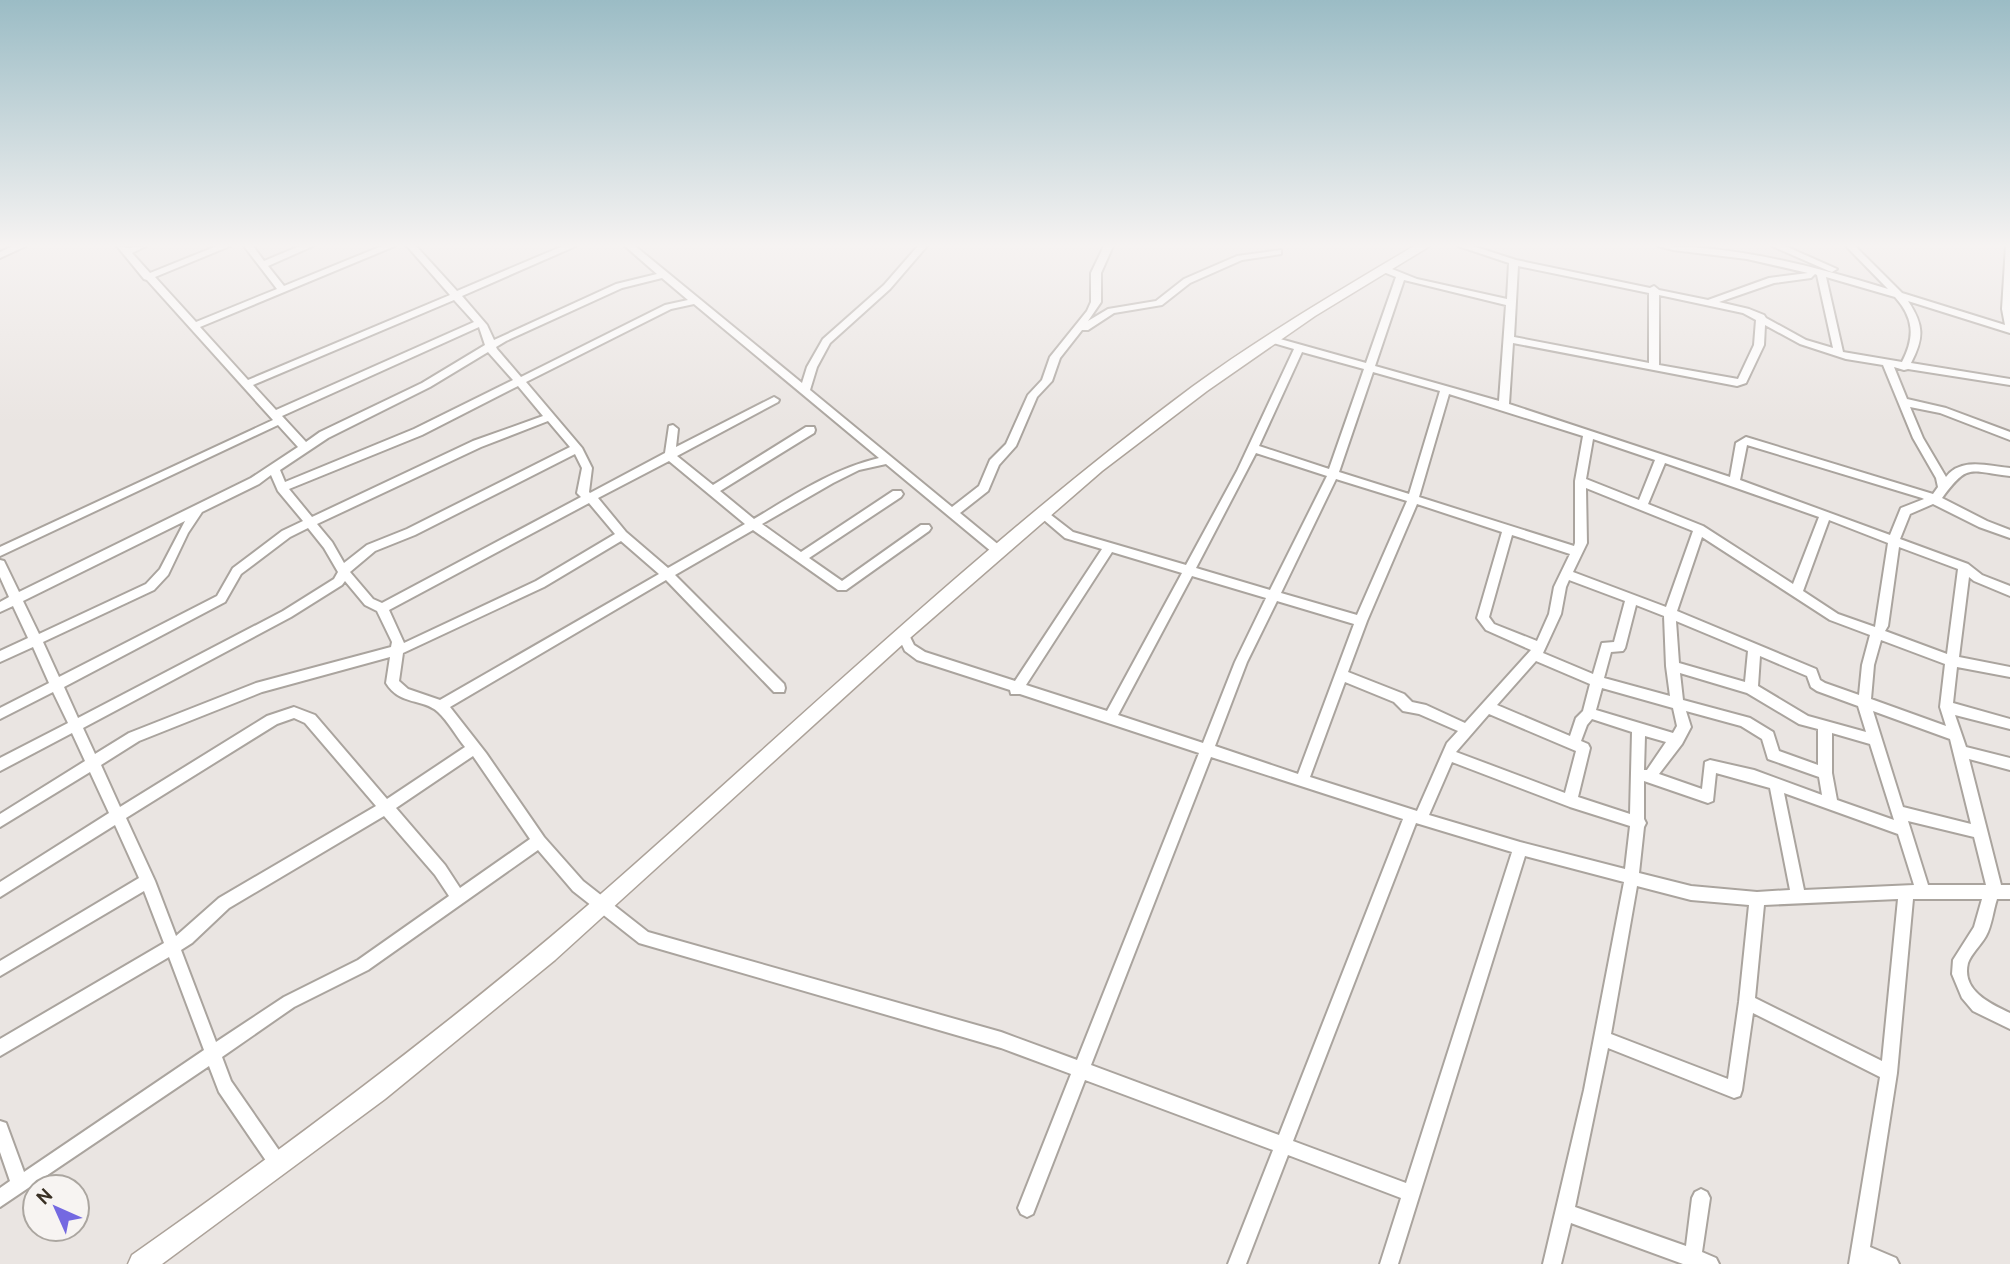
<svg xmlns="http://www.w3.org/2000/svg" width="2010" height="1264" font-family="Cabin,sans-serif">
	<style>
		.lines { fill: none; stroke-linecap: round; stroke-linejoin: round }
		.street-casing { stroke: #aaa49e; stroke-width: 4 }
		.secondary-casing { stroke: #aca299; stroke-width: 3 }
		.street { fill: #fff; fill-rule: evenodd }
		.secondary { fill: #fff; fill-rule: evenodd }
	</style>
	<rect width="100%" height="100%" fill="#eae5e2"/>
	<g class="lines">
		<defs>
			<path id="street" d="M13,246H26L0,258V252Z
				M117,246L128,248L146,246L132,253L150,273L217,246H230L155,277L196,322L277,289L244,246H253L264,261L300,246H313L268,266L284,286L382,246H395L200,327L248,380L450,295L407,246H416L457,291L563,246H576L462,296L487,325L494,340L616,284L657,274L625,246H635L802,383L807,367L823,339L884,285L918,246H927L890,289L830,343L817,367L810,390L952,507L979,486L990,460L1006,444L1028,395L1042,380L1050,357L1087,311L1091,302V273L1104,246H1113L1101,273V302L1088,321L1108,309L1156,301L1184,279L1237,256L1281,250V254L1242,260L1190,283L1162,305L1114,313L1088,330H1082L1060,358L1052,381L1037,397L1016,446L999,465L988,491L960,513L1000,546L1002,549L1000,552H992L886,464L859,470L833,483L762,524L801,552L893,491H901L903,494L901,497L809,558L842,581L921,525H929L931,528L929,531L846,590H838L753,530L675,575L784,684L785,688L784,692H774L666,580L450,707L486,753L544,837L583,881L648,932L1001,1032L1077,1060L1199,753L1020,694H1011L1010,690L917,660L905,651L897,634L899,631H907L914,645L925,652L1015,681L1102,549L1065,538L1038,515L1036,512L1042,508L1073,532L1186,565L1237,471L1294,349L1270,342L1268,340L1273,337L1366,363L1396,277L1381,271V267H1387L1417,279L1507,299L1509,263L1458,246H1473L1516,260L1650,288L1654,286L1659,290L1708,300L1769,278L1808,273L1747,259L1673,250L1658,246C1737,246 1813,266 1888,289L1846,246H1855L1902,293L2005,325L2002,309L2006,246H2010V333L1908,301C1924,325 1924,338 1911,363L2010,379V385L1908,369L1904,370L1894,367L1907,399L1946,408L2010,432V440L1940,413L1910,407L1923,438L1946,477C1961,457 1988,466 2010,468V476C1968,471 1968,463 1942,498L1987,521L2010,530V538L1979,527L1933,504L1910,514L1900,539L1968,564L1982,575L2010,586V596L1974,581L1969,577L1959,657L2010,667V677L1957,667L1953,703L2010,719V729L1955,715L1966,747L2010,758V770L1969,759L2001,885H2010V899H1997C1993,911 1992,925 1986,936C1981,945 1971,954 1968,963C1961,991 1991,1004 2010,1013V1029L1973,1011L1962,998L1952,974L1953,960L1974,927L1982,899H1913L1897,1073L1870,1247L1896,1258L1899,1264H1849L1880,1077L1753,1013L1742,1090L1740,1096L1734,1098L1608,1048L1575,1207L1686,1246L1692,1198L1695,1192L1701,1189L1707,1192L1710,1198L1702,1252L1716,1258L1719,1264H1683L1571,1223L1561,1264H1543L1584,1090L1624,882L1525,856L1398,1264H1380L1401,1198L1288,1155L1246,1264H1228L1273,1150L1085,1080L1033,1214L1027,1217L1021,1214L1018,1208L1071,1074L1001,1048L639,943L573,891L538,850L368,970L294,1007L222,1057L231,1081L285,1159L287,1165L285,1171L279,1173L273,1171L219,1092L209,1066L0,1207V1188L10,1181L0,1152V1121L6,1123L24,1172L204,1050L169,957L0,1056V1039L164,943L144,891L0,976V961L139,878L115,825L0,897V882L109,813L90,772L0,827V814L85,761L72,733L0,771V758L68,723L53,692L0,719V708L49,683L33,647L0,662V651L28,638L13,606L0,612V602L9,597L0,577V560L4,561L19,592L251,478L298,447L278,425L0,556V547L273,420L147,280L144,279ZM1518,266L1649,293V363L1514,337ZM1815,274L1817,275L1833,348L1806,340L1766,318L1764,315L1749,309L1719,302L1774,283L1811,278ZM1826,277L1895,297C1914,318 1915,337 1902,362L1843,352ZM662,278L688,300L665,305L521,377L497,349L496,347L506,341L622,288ZM1404,280L1506,305L1499,401L1375,366ZM1659,295L1743,313L1756,320L1754,345L1738,379L1659,365ZM454,300L474,322L276,410L253,385ZM694,304L879,458C833,469 794,495 754,519L720,491L814,433L815,430L814,427H806L713,485L677,456L778,402L779,400L774,397L676,447L678,429L673,425L669,426L665,453L590,493L589,492L592,468L582,448L526,382L671,309ZM1765,325L1800,344L1846,359L1883,365L1913,438L1936,478L1938,487L1933,494L1746,437L1736,443L1730,477L1509,404L1513,343L1737,386L1746,383L1764,345ZM479,327L485,345L422,383L320,432L306,442L282,416ZM488,352L513,380L414,429L285,482L280,470L328,438L430,387ZM1302,352L1364,369L1329,469L1259,446ZM1373,372L1440,391L1409,494L1339,472ZM518,386L543,416L473,441L312,517L289,489L422,435ZM1449,394L1583,436L1575,481V543L1574,546L1419,497ZM548,421L570,447L407,529L367,545L344,563L332,542L317,524L481,447ZM1593,439L1655,460L1639,500L1586,479ZM1747,445L1922,498L1924,499L1901,508L1890,535L1740,480ZM1256,453L1327,476L1270,590L1196,568ZM575,454L582,468L577,493L581,497L382,603L373,599L350,572L375,551L415,535ZM669,461L745,524L668,568L626,532L598,498ZM1665,463L1819,517L1793,584L1703,526L1648,504ZM271,475L278,491L303,521L282,531L233,568L217,596L59,677L43,642L154,590L168,575L188,533L202,512L259,484ZM1336,479L1407,501L1357,615L1281,593ZM1586,488L1693,531L1666,607L1573,572L1587,543ZM589,503L615,534L536,581L404,643L389,610ZM1417,504L1502,532L1477,618L1486,630L1531,650L1465,723L1426,705L1412,702L1404,694L1348,672L1367,621ZM1829,520L1888,543L1875,627L1838,614L1803,591ZM185,521L160,569L146,584L39,634L23,601ZM308,528L324,548L338,572L334,579L283,611L78,718L64,687L225,602L241,574L290,537ZM1512,535L1570,554L1554,587L1549,614L1537,641L1494,624L1489,617ZM1702,537L1830,620L1870,635L1862,665L1859,695L1825,683L1820,680L1816,669L1677,611ZM621,541L659,574L440,700L408,689L399,681L403,653L544,587ZM1899,547L1958,569L1947,654L1885,631L1888,626ZM1112,552L1182,573L1107,711L1026,685ZM1192,576L1266,598L1235,662L1203,743L1118,715ZM1569,580L1625,601L1614,642L1602,643L1593,674L1543,653L1561,614L1566,587ZM345,581L365,605L377,611L392,642L391,647L256,683L129,733L95,754L83,728L291,617L342,585ZM1277,601L1354,624L1298,774L1215,746L1247,662ZM1636,605L1664,616L1666,666L1670,696L1604,678L1611,652L1623,651L1625,648ZM1676,621L1748,651L1745,682L1679,663ZM1881,640L1945,664L1940,707L1946,726L1871,699L1874,665ZM1760,656L1807,676L1811,687L1817,691L1858,706L1866,732L1808,716L1758,686ZM390,657L386,683C400,706 423,698 438,712C448,721 456,736 465,747L387,799L315,715L294,707L267,716L120,807L101,765L139,741L262,692ZM1536,661L1590,684L1583,711L1576,718L1570,736L1497,705ZM1680,673L1747,693L1799,724L1818,729V765L1779,751L1773,732L1750,718L1683,700ZM1345,682L1394,702L1403,711L1419,714L1458,731L1447,743L1417,811L1310,777ZM1602,688L1673,708L1677,726L1673,733L1596,710ZM1686,711L1741,726L1762,739L1768,759L1819,777L1822,795L1754,770L1710,760L1705,762L1702,789L1659,774L1682,744L1691,727ZM1873,711L1950,739L1971,824L1903,807ZM1489,714L1576,751L1565,793L1456,752ZM294,718L305,723L376,806L219,898L176,936L155,881L126,818L277,724ZM1592,719L1632,732L1630,814L1578,797L1590,748L1588,744L1581,741L1587,725ZM1832,733L1870,744L1894,820L1837,800L1832,773ZM1645,736L1666,742L1647,770H1644ZM473,756L530,839L460,888L445,865L396,808ZM1211,757L1403,819L1279,1135L1091,1065ZM1452,762L1570,807L1630,826L1625,869L1520,842L1429,815ZM1716,773L1770,788L1790,890L1757,892L1691,886L1639,873L1644,827L1646,823L1644,819V781L1708,803L1713,801ZM1784,793L1898,834L1914,885L1804,890ZM384,816L435,875L449,896L358,960L284,997L216,1042L181,950L192,943L229,908ZM1908,821L1974,837L1986,885H1928ZM1416,823L1512,852L1406,1183L1293,1141ZM1637,886L1691,900L1749,905L1739,1002L1728,1079L1611,1034ZM1898,899L1882,1061L1755,998L1764,905Z
				M1772,246H1785L1837,269L1832,272L1829,271Z"/>
			<path id="secondary" d="M1414,246H1430L1315,316L1207,391L1102,471L903,644L555,960L385,1099L162,1264H128L132,1255C291,1143 447,1027 594,900C792,727 981,544 1192,387C1263,335 1339,291 1414,246Z"/>
		</defs>
		<use href="#street" class="street-casing"/>
		<use href="#secondary" class="secondary-casing"/>
		<use href="#street" class="street"/>
		<use href="#secondary" class="secondary"/>
	</g>
	<linearGradient id="sky" x2="0" y2="1"><stop stop-color="#9bbcc5"/><stop offset="0.58" stop-color="#f6f3f2"/><stop offset="1" stop-color="#f6f3f2" stop-opacity="0"/></linearGradient>
	<rect width="2010" height="423" fill="url(#sky)"/>
	<g transform="translate(56 1208) rotate(315)"><circle r="33" fill="#f7f4f2" stroke="#aba6a0" stroke-width="2"/>
	<path d="M0-5L12 26L0 18L-12 26Z" fill="#7469e1"/>
	<text y="-10" font-size="19" font-weight="bold" text-anchor="middle" fill="#393024">N</text>
	</g>
</svg>
